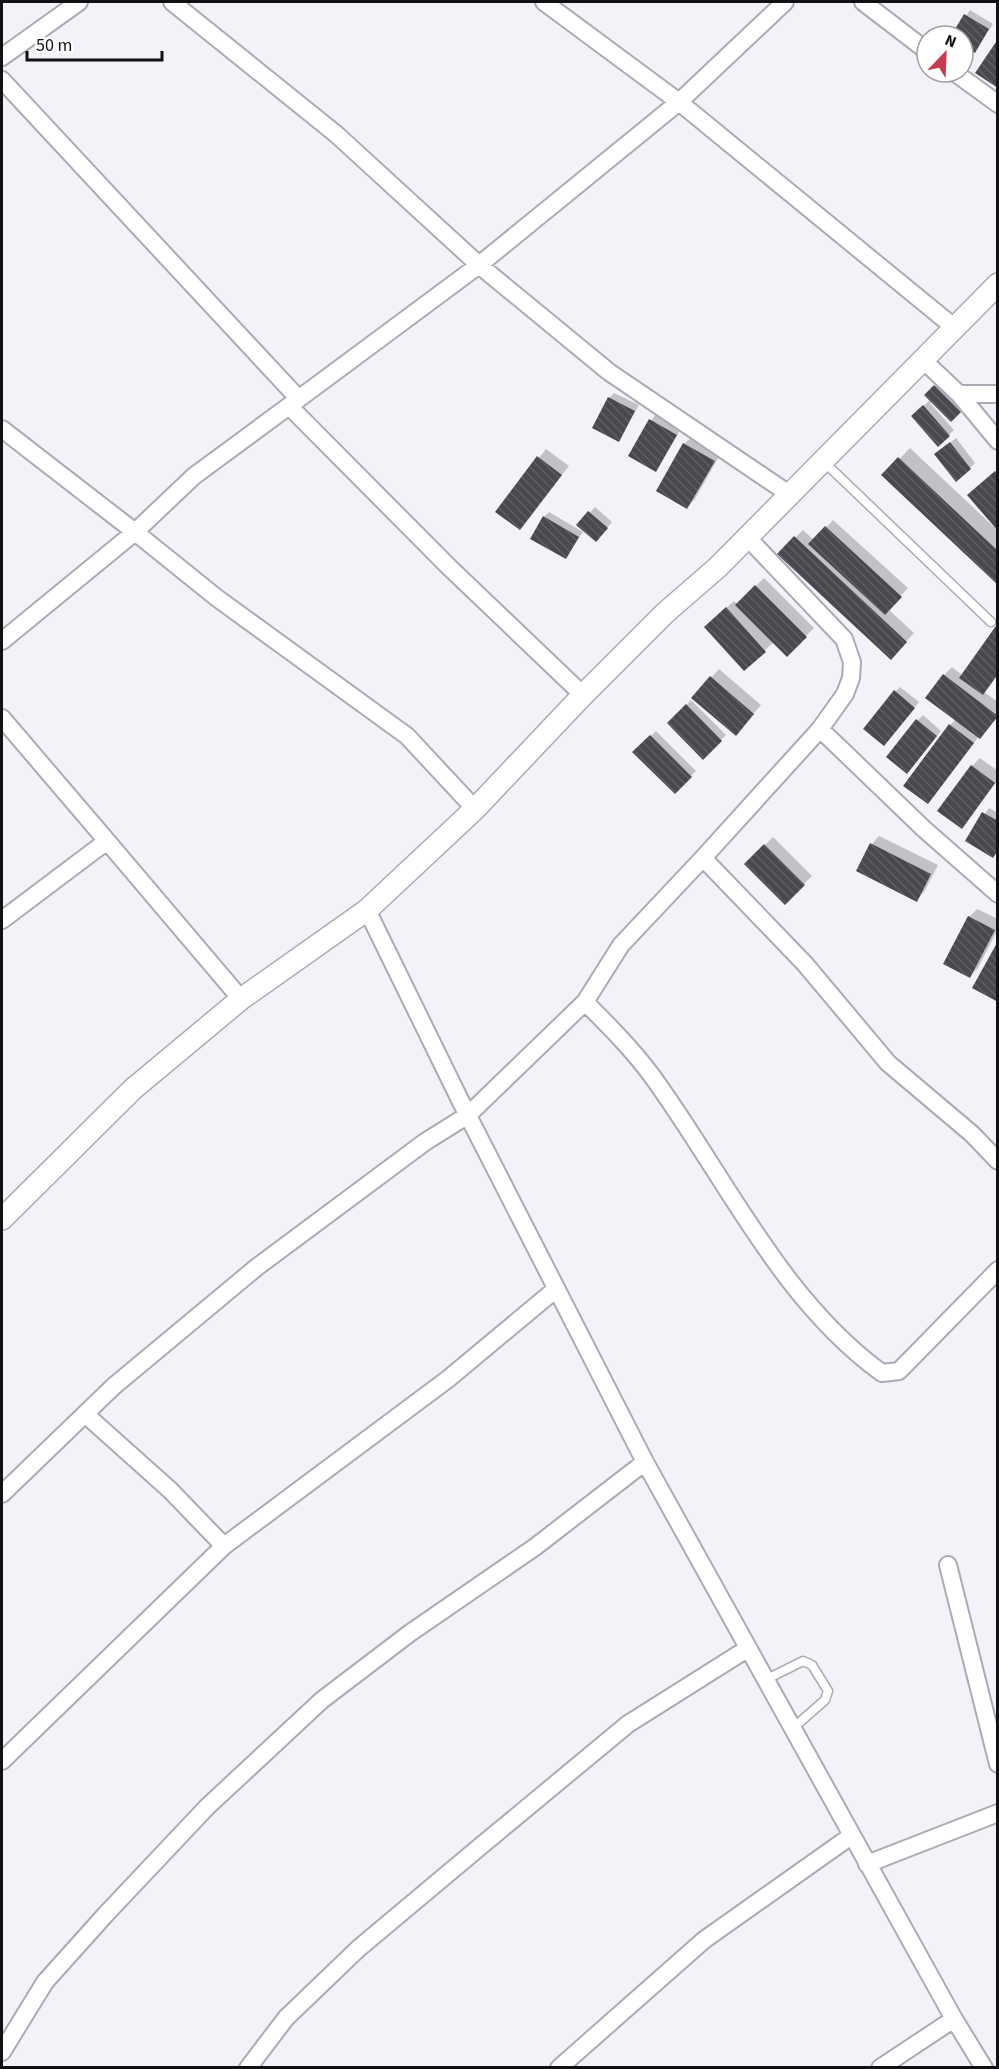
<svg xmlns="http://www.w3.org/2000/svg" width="999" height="2069" font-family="'Source Sans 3',sans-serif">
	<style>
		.shadow { fill: #0003 }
		.building { fill: url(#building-back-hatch) }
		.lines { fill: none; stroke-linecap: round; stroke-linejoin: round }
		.service-casing { stroke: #acaab2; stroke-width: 11 }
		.minor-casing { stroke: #acaab2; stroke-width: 20 }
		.tertiary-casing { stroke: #acaab2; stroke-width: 24 }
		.service { stroke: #fff; stroke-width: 8 }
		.minor { stroke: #fff; stroke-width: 16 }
		.tertiary { stroke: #fff; stroke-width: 21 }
	</style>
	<defs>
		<pattern id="building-back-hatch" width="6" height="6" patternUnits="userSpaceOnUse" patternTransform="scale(1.5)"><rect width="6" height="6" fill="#4a474e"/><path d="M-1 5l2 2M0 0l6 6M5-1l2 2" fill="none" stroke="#605d63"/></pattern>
	</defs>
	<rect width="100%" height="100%" fill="#f4f1f9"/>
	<path class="shadow" d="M970,10L993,24L975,51L963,44V36H952Z
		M940,381L965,406L951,420L932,402L930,403L954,430L938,445L913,416L930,400L926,395Z
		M614,393L639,405L619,440L609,398Z
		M655,415L681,429L656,470L630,456Z
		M692,437L721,453L695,499L687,507L684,444Z
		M956,438L975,463L970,468L941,450Z
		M910,448L994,527L977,487L998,469V583L884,475Z
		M546,449L569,466L520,528L497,511Z
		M595,507L612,522L601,535L579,524Z
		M549,512L583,532L566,557L544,517Z
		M833,520L908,588L888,609L914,633L891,658L779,554L803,530L814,540Z
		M764,578L814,628L787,655L774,642L744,669L713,620L734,601L737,604Z
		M998,625V675L984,692L998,702V717L979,736L935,794L950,725L956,719L944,675L952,667L962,675Z
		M719,669L761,705L743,726L693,698Z
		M900,687L919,702L889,739L895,692Z
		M691,700L726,735L703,758L669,723Z
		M923,715L941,731L912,767L918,720Z
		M656,731L696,771L675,792L635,752Z
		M980,758L998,771V780L962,827L972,766Z
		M989,808L998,813V851L967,841Z
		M879,836L938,865L924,892L916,900L858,870L872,844Z
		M773,837L812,876L785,903L746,864Z
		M977,909L998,919V929L978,968L970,976L945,963L969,917Z"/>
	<path class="building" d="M964,14L989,29L975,53L963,45V36H951Z
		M998,39V88L975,73Z
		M934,385L961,412L951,422L924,395Z
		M608,397L635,411L619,442L592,428Z
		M923,405L950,436L938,447L911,416Z
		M649,419L677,435L656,472L628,456Z
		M950,442L971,469L956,482L934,454Z
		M683,443L715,461L687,509L656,491Z
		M537,456L562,475L520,530L495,512Z
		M898,457L998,551V585L881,475Z
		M995,471L998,474V531L967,495Z
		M588,511L608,528L596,542L576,525Z
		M543,516L579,537L566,559L530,539Z
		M825,526L902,597L885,615L808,544Z
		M794,536L907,642L891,660L777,554Z
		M755,585L807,637L787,657L735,605Z
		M726,607L766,652L744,671L704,627Z
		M998,623V674L983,695L959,678Z
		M943,674L998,716L980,739L925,698Z
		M710,676L754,714L736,736L691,698Z
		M894,690L915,708L884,746L863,729Z
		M686,704L722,741L703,760L667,723Z
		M916,719L937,736L907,774L886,757Z
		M949,724L974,743L928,804L903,786Z
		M650,735L692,777L675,794L632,752Z
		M971,765L995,783L962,829L937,811Z
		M982,812L998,821V850L993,858L965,841Z
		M870,843L931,874L917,902L856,871Z
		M764,844L805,885L785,905L744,864Z
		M968,916L995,930L970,978L943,964Z
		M998,941V1002L972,988Z"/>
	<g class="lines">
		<defs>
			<path id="service" d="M822,460L991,622
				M765,1680L803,1661L812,1665L828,1691L825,1700L792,1729"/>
			<path id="minor" d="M172,2L336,134L479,265L609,372L789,494
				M544,2L679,102L479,265L289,406L449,567L583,695
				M785,2L679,102L955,328
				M863,2L927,51
				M2,57L79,2
				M954,72L998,104
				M2,80L298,398
				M923,360L959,394L998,441
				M959,394H998
				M2,429L135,532L194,476L289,406
				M2,641L135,532L217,598L407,736L475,809
				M2,718L107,841L2,920
				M820,729L924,829L998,894
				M107,841L241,999
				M703,858L805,964L888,1063L972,1134L998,1161
				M367,910L461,1102L645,1462L954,2019L984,2068
				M585,1002C608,1025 633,1050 652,1076C725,1176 780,1299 882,1373L899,1371L998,1270
				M85,1414L170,1490L224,1546
				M2,1494L114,1386L257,1267L425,1142L468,1115L585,1002L621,945L703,858L820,729L845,694L851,678L852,662L844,639L746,536
				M948,1565L998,1764
				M2,1761L224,1546L448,1379L556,1289
				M867,1864L998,1813
				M2,2052L45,1982L106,1914L207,1807L322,1700L410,1633L535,1547L645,1462
				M248,2068L286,2018L359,1948L482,1845L628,1724L747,1649
				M559,2068L704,1940L851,1836
				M880,2068L954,2019"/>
			<path id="tertiary" d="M2,1219L133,1089L241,999L367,910L475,809L583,695L665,613L718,567L998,284"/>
		</defs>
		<use href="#service" class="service-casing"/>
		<use href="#minor" class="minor-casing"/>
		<use href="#tertiary" class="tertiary-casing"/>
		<use href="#service" class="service"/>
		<use href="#minor" class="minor"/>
		<use href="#tertiary" class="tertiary"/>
	</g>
	<rect width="999" height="2069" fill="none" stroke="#111013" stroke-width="6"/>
	<g transform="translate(945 54) rotate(23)"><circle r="28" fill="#ffffff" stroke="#a09fa1" stroke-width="1.5"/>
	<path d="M0-4.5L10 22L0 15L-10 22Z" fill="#ca3a4f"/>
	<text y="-9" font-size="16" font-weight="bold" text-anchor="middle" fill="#111013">N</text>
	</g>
	<path d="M27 51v9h135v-9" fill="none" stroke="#111013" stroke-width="3"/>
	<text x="36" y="51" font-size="18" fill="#111013" stroke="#ffffff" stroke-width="4.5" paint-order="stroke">50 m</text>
</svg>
